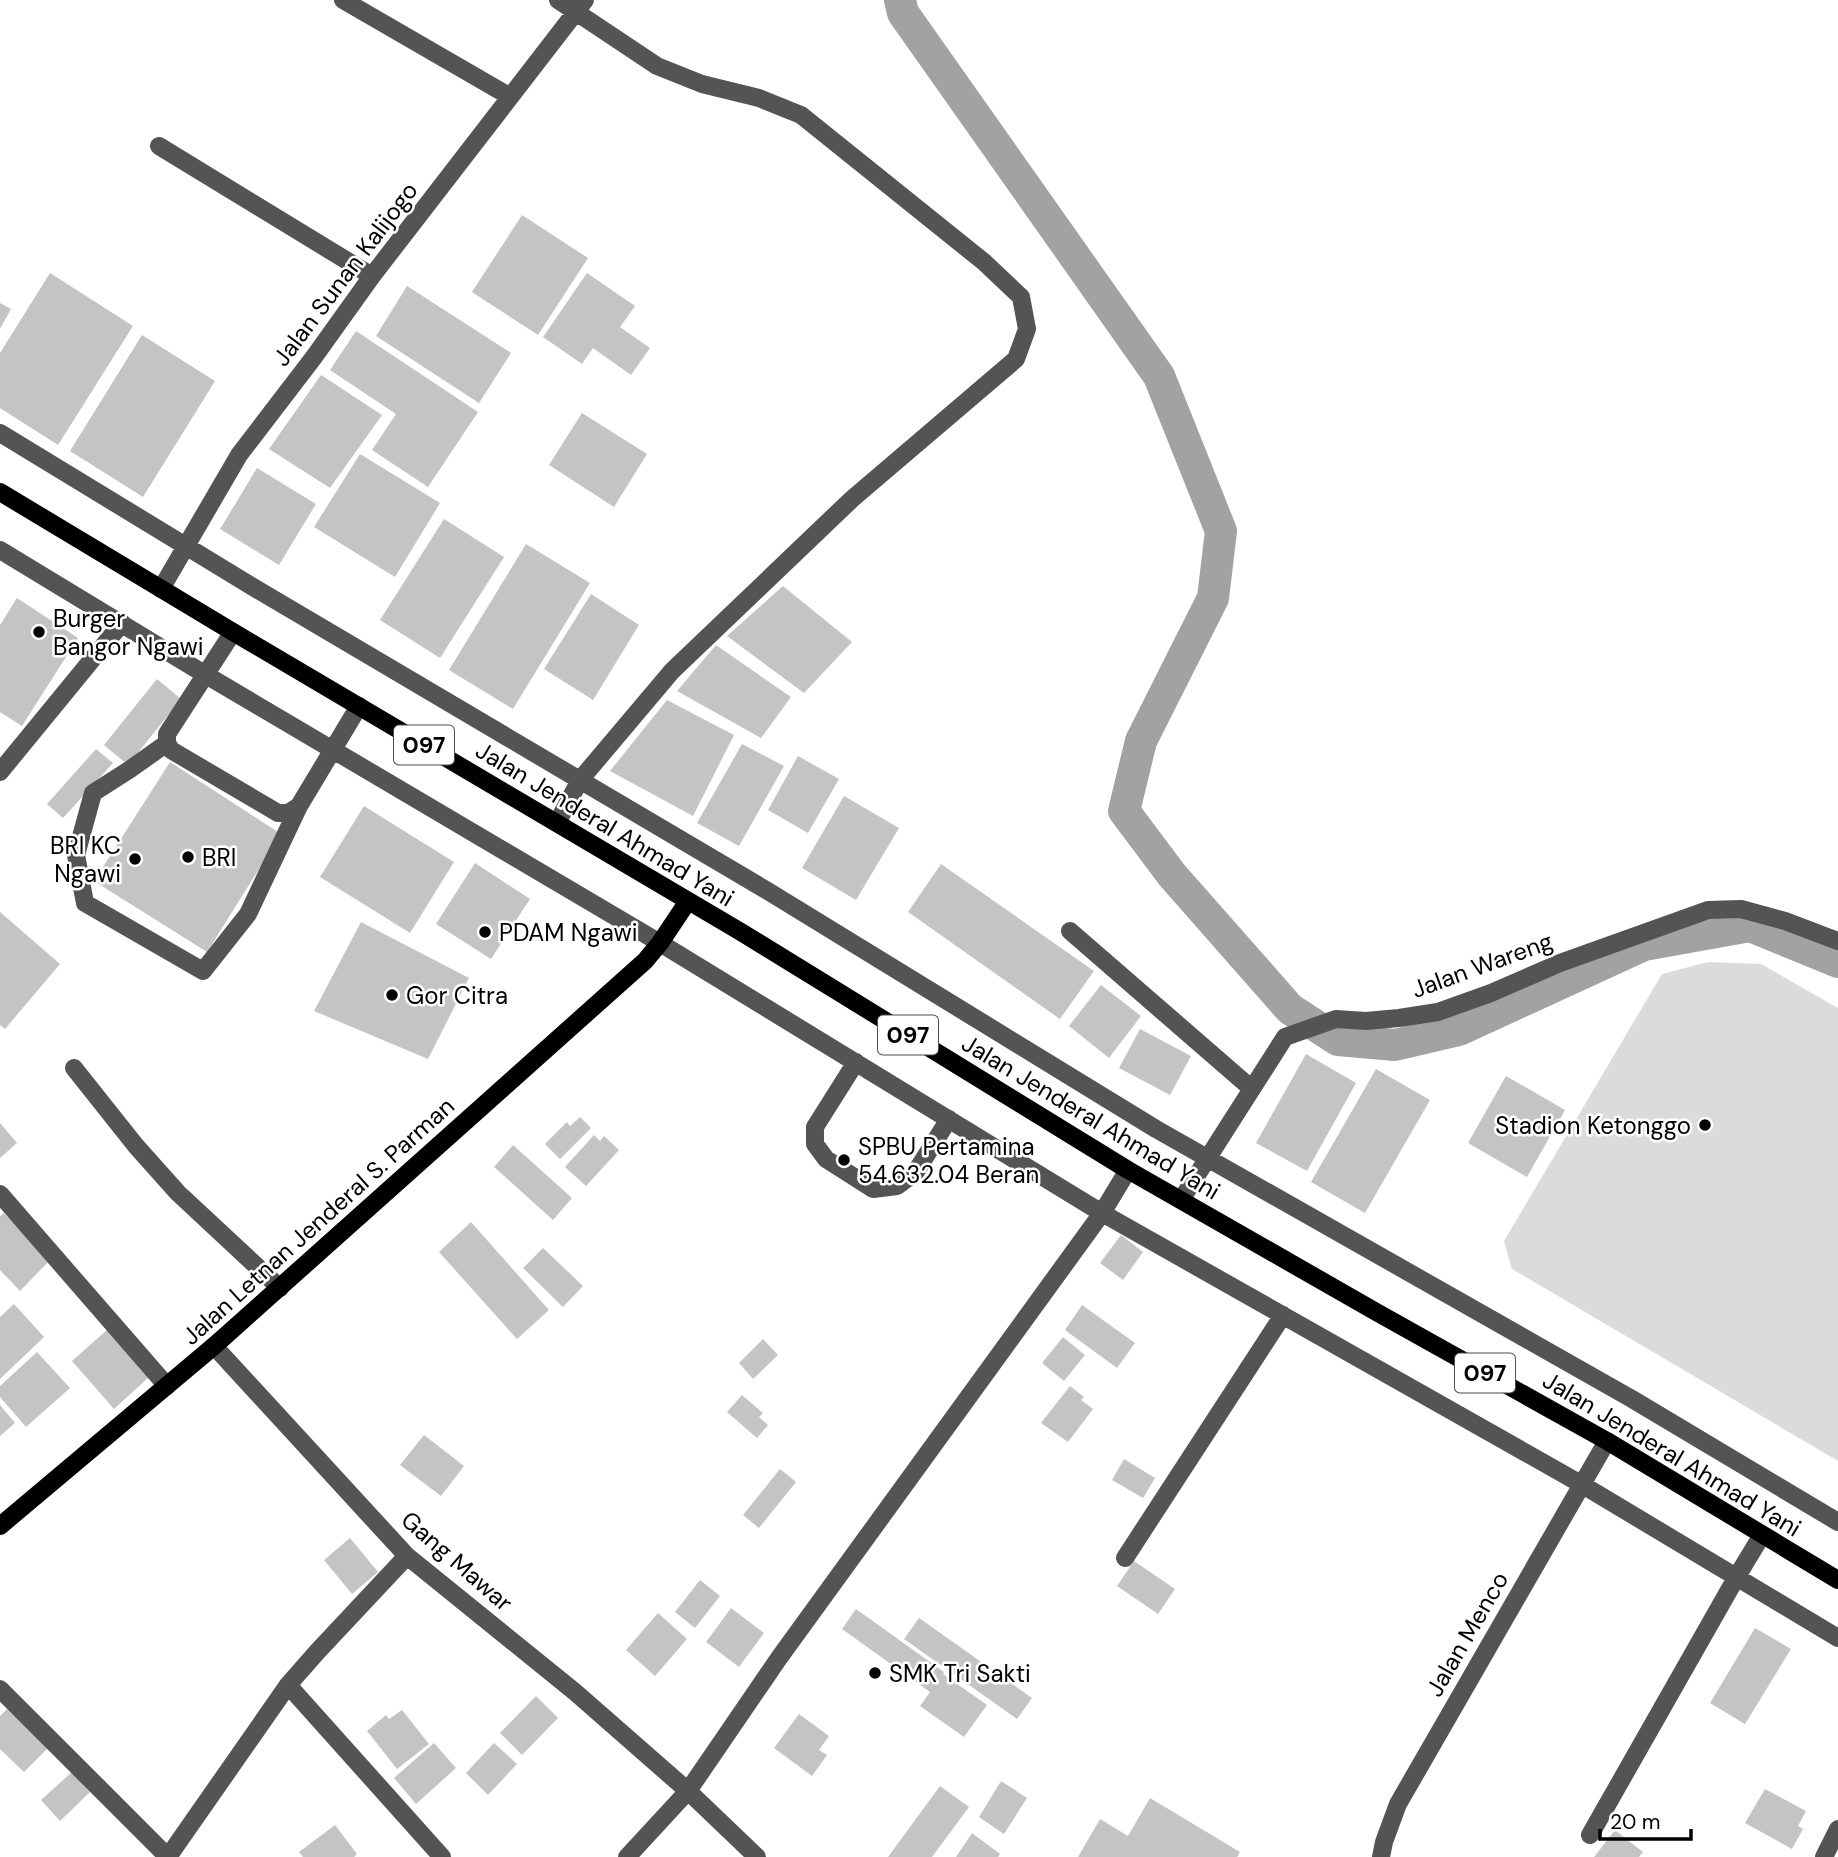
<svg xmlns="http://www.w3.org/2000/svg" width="1838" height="1857" font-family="'DM Sans',sans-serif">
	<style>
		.grass { fill: #dbdbdb }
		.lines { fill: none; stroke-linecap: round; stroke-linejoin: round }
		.canal { stroke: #a2a2a2; stroke-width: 32 }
		.building { fill: #c4c4c4 }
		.minor { stroke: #545454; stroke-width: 18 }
		.major { stroke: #000; stroke-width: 18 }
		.poi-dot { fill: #000; stroke: #fff; stroke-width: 2.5 }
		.labels { text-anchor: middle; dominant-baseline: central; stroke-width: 5; stroke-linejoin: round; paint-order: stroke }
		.shield { fill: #fff; stroke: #4c4c4c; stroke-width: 2 }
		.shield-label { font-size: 23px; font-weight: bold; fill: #000 }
		.street-label { font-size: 24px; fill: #000; stroke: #fff }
		.poi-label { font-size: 24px; fill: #000; stroke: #fff; text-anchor: start }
	</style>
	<rect width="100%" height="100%" fill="#fff"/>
	<path class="grass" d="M1708,962L1761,964L1838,1008V1461L1512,1269L1504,1241L1662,974Z"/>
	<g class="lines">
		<path class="canal" d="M900,0L903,13L1159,376L1221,531L1213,598L1141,741L1124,811L1172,875L1290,1009L1338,1040L1395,1045L1459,1030L1644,945L1750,926L1838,962"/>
	</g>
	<path class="building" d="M522,215L588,258L538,335L472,292Z
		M50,273L133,326L58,445L0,408V353Z
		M587,273L635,306L620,327L650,348L631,375L593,348L582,364L543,337Z
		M407,286L511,353L479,403L376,336Z
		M0,303L11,309L0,329Z
		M356,331L478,412L428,487L372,450L396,414L330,370Z
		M142,335L215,381L143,497L70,451Z
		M321,375L382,415L330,488L269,449Z
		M582,413L647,454L614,507L549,465Z
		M360,454L440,503L395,577L314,527Z
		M257,468L316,504L279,565L220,529Z
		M444,519L504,557L440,658L380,620Z
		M526,544L590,583L513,709L449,670Z
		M783,586L852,642L804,693L727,636Z
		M591,594L639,625L593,700L544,669Z
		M17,598L78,638L22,726L0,712V625Z
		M716,645L791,697L761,738L677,691Z
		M157,679L181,699L128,765L104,745Z
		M667,700L734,735L693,816L610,771Z
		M742,744L784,766L739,846L697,823Z
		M96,749L113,763L63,818L47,804Z
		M798,756L839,779L808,833L768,810Z
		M170,762L281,834L207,952L94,881Z
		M844,796L899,828L856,900L802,868Z
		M364,806L454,862L410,933L320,877Z
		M475,863L530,899L491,959L436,924Z
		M941,864L1094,971L1060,1019L908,912Z
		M0,912L60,964L5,1029L0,1025Z
		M361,922L469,978L428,1059L314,1011Z
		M1101,985L1141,1016L1109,1058L1069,1026Z
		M1140,1029L1191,1056L1170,1095L1119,1068Z
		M1306,1054L1356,1083L1307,1171L1256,1143Z
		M1376,1069L1430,1100L1365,1213L1311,1182Z
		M1506,1076L1565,1110L1527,1177L1468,1143Z
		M580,1117L591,1128L560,1159L545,1144L567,1122L570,1126Z
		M0,1123L17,1143L0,1158Z
		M594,1135L600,1141L604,1136L619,1150L586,1186L565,1167Z
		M513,1145L572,1198L553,1220L494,1167Z
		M4,1213L50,1260L20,1291L0,1270V1216Z
		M471,1222L549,1310L517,1339L439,1252Z
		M1121,1235L1143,1252L1123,1280L1100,1263Z
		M543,1248L583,1286L563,1307L523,1268Z
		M14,1304L44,1337L0,1379V1317Z
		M1082,1305L1135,1343L1117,1368L1065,1330Z
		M108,1329L149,1377L114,1409L72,1361Z
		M1063,1337L1085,1355L1064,1381L1042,1363Z
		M763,1339L778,1355L753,1379L739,1363Z
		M37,1352L70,1388L26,1427L0,1397V1386Z
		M1070,1386L1084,1397L1081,1400L1093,1409L1068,1442L1041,1423Z
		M742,1395L763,1413L759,1417L768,1425L757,1438L727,1412Z
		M0,1405L15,1423L0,1436Z
		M424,1435L464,1466L441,1496L400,1465Z
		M1124,1459L1155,1478L1143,1498L1112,1480Z
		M780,1469L796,1482L759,1528L743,1515Z
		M350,1538L378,1572L352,1594L324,1560Z
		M1134,1561L1175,1589L1158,1614L1117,1586Z
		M700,1580L720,1596L695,1628L675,1612Z
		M731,1608L764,1633L739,1667L706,1642Z
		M856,1609L944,1672L943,1674L987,1705L964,1737L920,1706L930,1692L842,1629Z
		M658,1613L687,1639L655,1676L626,1650Z
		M919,1618L1032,1698L1017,1719L904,1639Z
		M1755,1628L1791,1649L1745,1724L1710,1703Z
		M536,1696L558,1718L522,1755L500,1733Z
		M7,1709L48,1748L24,1772L0,1749V1716Z
		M402,1710L429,1744L397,1769L367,1731L386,1715L389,1719Z
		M799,1714L829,1736L819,1750L827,1755L812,1776L774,1748Z
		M434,1743L456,1768L416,1804L394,1778Z
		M494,1743L517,1764L488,1795L466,1773Z
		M72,1772L90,1792L60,1821L41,1800Z
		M1001,1781L1027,1798L1004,1834L979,1817Z
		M940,1786L969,1807L932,1857H888Z
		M1765,1789L1806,1811L1798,1826L1803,1829L1792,1849L1745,1823Z
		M1150,1798L1240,1852L1237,1857H1078L1100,1819L1128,1836Z
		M335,1825L357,1854L354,1857H303L299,1852Z
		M1615,1830L1643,1852L1639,1857H1594Z
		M972,1833L1000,1854L998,1857H956Z"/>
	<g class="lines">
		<path class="minor" d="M343,0L509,96
			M159,146L372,276
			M0,433L258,590L766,890L1156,1129L1632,1399L1838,1522
			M0,550L206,675L660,943L1102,1213L1581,1484L1838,1638
			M161,589L239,455L314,357L372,276L585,0
			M233,632L167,734V743L171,750L278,813H288L299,806L359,706
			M167,743L129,770L93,793L76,855L85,903L203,971L248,914L299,806
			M0,772L122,623
			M557,823L580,780L672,671L852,499L1016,359L1027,329L1021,297L984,262L801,115L759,98L702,84L657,66L558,0
			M1070,931L1252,1089
			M856,1062L815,1127V1144L826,1159L873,1189L897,1186L915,1173L949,1119
			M74,1068L136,1146L178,1193L280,1288
			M0,1194L167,1386
			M1181,1200L1285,1037L1336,1019L1366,1021L1399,1018L1438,1012L1491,993L1560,963L1708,910L1741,909L1785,921L1838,941
			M214,1346L407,1556L575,1692L688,1791L757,1857
			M1125,1558L1283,1315
			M288,1685L442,1857
			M0,1689L168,1857
			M1590,1835L1736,1578L1762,1535
			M168,1857L288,1685L317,1652L407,1556
			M627,1857L688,1791L779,1658L1102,1213L1128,1170
			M1381,1857L1384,1842L1398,1804L1607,1441
			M1824,1857L1838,1829"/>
		<path class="major" d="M0,492L233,632L741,932L1128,1170L1378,1313L1607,1441L1838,1580
			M0,1526L214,1346L645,961L660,943L688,901"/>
	</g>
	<g class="poi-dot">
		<circle cx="39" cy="632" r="7"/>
		<circle cx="188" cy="857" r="7"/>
		<circle cx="135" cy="859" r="7"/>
		<circle cx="485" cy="932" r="7"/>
		<circle cx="392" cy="995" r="7"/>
		<circle cx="1705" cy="1125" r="7"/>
		<circle cx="844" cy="1160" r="7"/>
		<circle cx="875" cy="1673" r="7"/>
	</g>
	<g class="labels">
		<g class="shield">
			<rect x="394" y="725.5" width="60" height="39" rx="5"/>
			<rect x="878" y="1015.5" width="60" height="39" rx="5"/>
			<rect x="1455" y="1353.5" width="60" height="39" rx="5"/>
		</g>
		<g class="shield-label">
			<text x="424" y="745">097</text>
			<text x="908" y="1035">097</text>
			<text x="1485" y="1373">097</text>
		</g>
		<g class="street-label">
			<text transform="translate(345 274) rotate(-53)">Jalan Sunan Kalijogo</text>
			<text transform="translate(605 824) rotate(31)">Jalan Jenderal Ahmad Yani</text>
			<text transform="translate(1482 965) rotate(-20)">Jalan Wareng</text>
			<text transform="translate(1091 1117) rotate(31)">Jalan Jenderal Ahmad Yani</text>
			<text transform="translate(318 1221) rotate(-42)">Jalan Letnan Jenderal S. Parman</text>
			<text transform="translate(1672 1454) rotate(31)">Jalan Jenderal Ahmad Yani</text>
			<text transform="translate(457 1561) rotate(41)">Gang Mawar</text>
			<text transform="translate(1467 1634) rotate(-60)">Jalan Menco</text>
		</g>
		<g class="poi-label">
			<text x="53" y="618">Burger<tspan x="53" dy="28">Bangor Ngawi</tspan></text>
			<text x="121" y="845" text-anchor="end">BRI KC<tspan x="121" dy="28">Ngawi</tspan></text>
			<text x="202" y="857">BRI</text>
			<text x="499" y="932">PDAM Ngawi</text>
			<text x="406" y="995">Gor Citra</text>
			<text x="1691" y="1125" text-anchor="end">Stadion Ketonggo</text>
			<text x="858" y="1146">SPBU Pertamina<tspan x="858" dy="28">54.632.04 Beran</tspan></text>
			<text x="889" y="1673">SMK Tri Sakti</text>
		</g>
	</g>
	<path d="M1600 1829v10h91v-10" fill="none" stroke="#000000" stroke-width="3.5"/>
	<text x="1610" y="1829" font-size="21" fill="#000000" stroke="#ffffff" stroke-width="5" paint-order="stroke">20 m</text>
</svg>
